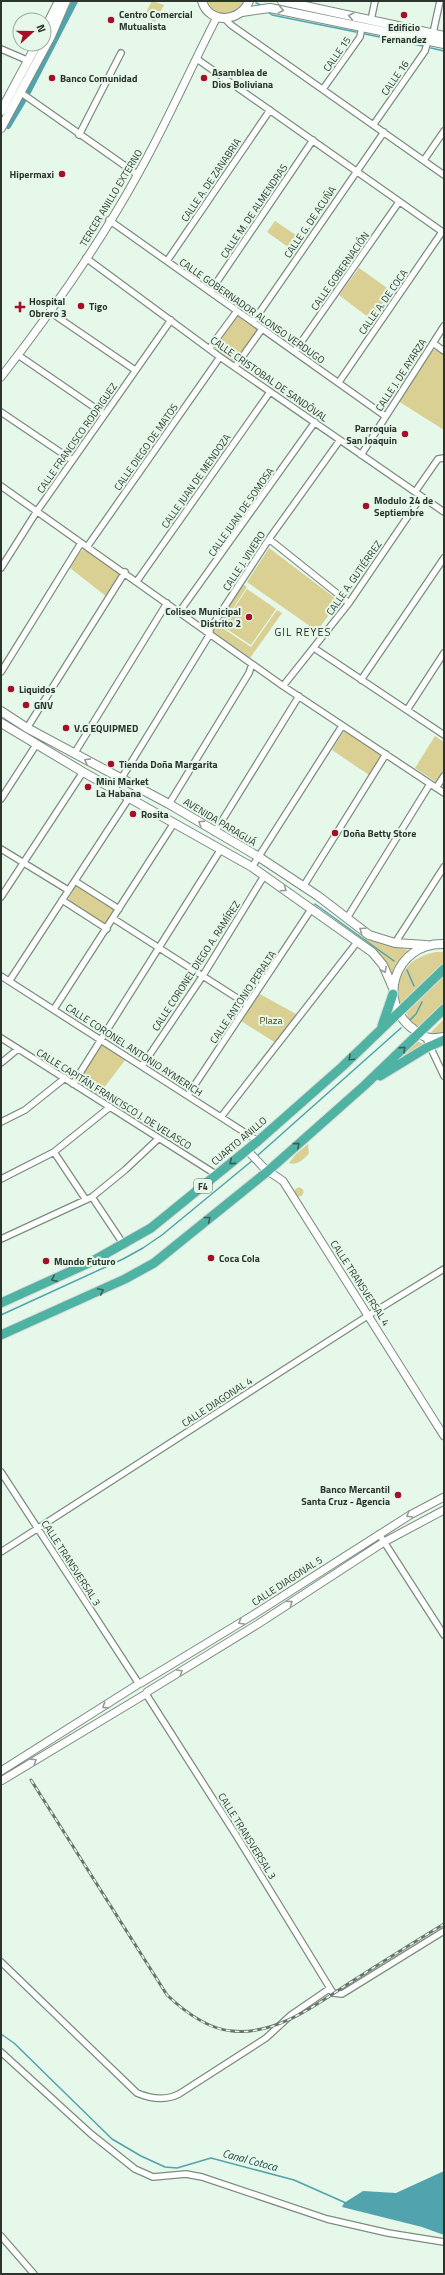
<svg xmlns="http://www.w3.org/2000/svg" width="445" height="2275" font-family="'Titillium Web',sans-serif">
	<style>
		.green { fill: #dad093 }
		.water { fill: #51a3ad }
		.lines { fill: none; stroke-linecap: round; stroke-linejoin: round }
		.stream { stroke: #51a3ad; stroke-width: 1.5 }
		.canal { stroke: #51a3ad; stroke-width: 6 }
		.minor-casing { stroke: #7c8d80; stroke-width: 8 }
		.tertiary-casing { stroke: #7c8d80; stroke-width: 9 }
		.secondary-casing { stroke: #7c8d80; stroke-width: 10 }
		.trunk-casing { stroke: #d9dad9; stroke-width: 11 }
		.minor { stroke: #fff; stroke-width: 5.5 }
		.tertiary { stroke: #fff; stroke-width: 7 }
		.secondary { stroke: #fff; stroke-width: 8 }
		.trunk { stroke: #4fb3a4; stroke-width: 9 }
		.rail-casing { stroke: #69746c; stroke-width: 3 }
		.rail { stroke: #e5f8ea; stroke-width: 1.5; stroke-dasharray: 4.5; stroke-linecap: butt }
		.oneway { stroke: #969a96 }
		.oneway2 { stroke: #386057 }
		.poi-dot { fill: #a60d28; stroke: #e5f8ea; stroke-width: 1.5 }
		.labels { text-anchor: middle; dominant-baseline: central; stroke-width: 4; stroke-linejoin: round; paint-order: stroke }
		.shield { fill: #e5f8ea; stroke: #646f66; stroke-width: 1 }
		.shield-label { font-size: 9px; font-weight: bold; fill: #2c342e }
		.poi-label { font-size: 10px; font-weight: bold; fill: #2c342e; stroke: #e5f8ea; text-anchor: start }
		.street-label { font-size: 10px; fill: #2c342e; stroke: #e5f8ea }
		.park-label { font-size: 10px; fill: #4c4515; stroke: #e5f8ea }
		.neighbourhood-label { font-size: 11px; letter-spacing: 1px; fill: #202f24; stroke: #e5f8ea }
		.water-label { font-size: 11px; font-style: italic; fill: #123a3e; stroke: #e5f8ea }
	</style>
	<rect width="100%" height="100%" fill="#e5f8ea"/>
	<path class="green" d="M152,1L164,5L155,22L144,16Z
		M206,1H239L245,3C233,14 215,21 206,1Z
		M275,221L296,235L288,247L267,232Z
		M359,268L397,295L377,324L339,295Z
		M237,316L256,329L258,333L233,362L213,347Z
		M432,350H436L444,355V430L398,401Z
		M269,548L339,601L317,631L247,582Z
		M84,549L120,574L107,597L70,568L80,552Z
		M242,584L247,587L221,627L251,647L277,610L282,613L250,658L213,632L214,627Z
		M247,589L276,609L251,645L222,626Z
		M344,731L382,756L369,775L332,750Z
		M435,736L444,742V770L436,782L415,768Z
		M76,886H79L112,907L114,911L108,922L104,924L69,902V898Z
		M361,935L411,951L400,962L391,976L384,960Z
		M436,952H444V963L400,1007C394,977 406,958 436,952Z
		M444,974V1008L424,1025L415,1026L409,1021L406,1011Z
		M258,993L298,1015L276,1043L241,1021Z
		M444,1019V1035L429,1034Z
		M417,1041L425,1045L389,1066Z
		M100,1045H104L126,1059L100,1093L98,1092L96,1095L79,1084L78,1080Z
		M308,1144L309,1153C305,1159 296,1166 289,1163L295,1155Z
		M294.5 1192a4.5 4.5 0 1 1 9 0a4.5 4.5 0 1 1-9 0Z"/>
	<path class="water" d="M444,2171V2235L422,2227L342,2207L344,2203L363,2191L396,2193Z"/>
	<g class="lines">
		<path class="stream" d="M256,3L261,5
			M268,12L272,15L356,32
			M365,34L423,46
			M431,48L444,51
			M315,904L394,961
			M407,970L414,986
			M410,1020L416,1014L422,1002
			M257,1156L401,1028
			M1,1315L123,1259L143,1248L162,1235L253,1160
			M1,2034L14,2043L112,2139L141,2156L165,2167L177,2168L211,2158L294,2180L346,2203"/>
		<path class="canal" d="M28,92L75,1
			M8,126L23,101"/>
		<defs>
			<path id="minor" d="M225,19L231,25L444,175
				M371,20L375,1
				M433,33L440,1
				M1,49L29,61
				M197,59L444,233
				M323,89L360,37L362,27
				M20,92L138,175
				M374,124L425,51L428,40
				M79,135L121,53
				M424,160L444,131
				M109,220L385,416
				M86,258L220,357L444,512
				M167,261L270,110
				M210,292L313,140
				M50,312L135,370
				M253,322L384,132
				M433,343L444,351
				M209,349L237,311
				M295,351L399,202
				M18,355L104,414
				M235,367L262,329
				M339,382L442,232
				M1,412L72,460
				M361,455L444,326
				M1,486L283,686L444,793
				M415,492L438,459L444,458
				M269,539L349,603
				M87,547L220,357
				M1,568L37,511L171,320
				M137,581L270,392
				M180,611L315,422
				M314,648L444,735
				M1,672L81,543
				M361,680L444,558
				M283,686L349,603L421,497
				M407,710L444,653
				M27,728L125,572
				M74,754L167,603
				M121,779L210,634V629L269,539L340,440
				M436,788L444,776
				M1,799L36,745
				M169,804L249,673L252,664
				M215,832L299,696
				M1,849L68,890
				M252,867L342,726
				M75,881L119,909
				M303,887L386,754
				M1,897L83,772
				M62,900L107,929
				M347,918L430,784
				M114,919L248,1005
				M395,943L444,867
				M1,976L258,1141
				M10,980L129,798
				M54,1009L174,823
				M1,1038L217,1175
				M426,1038L444,1076
				M1,1063L18,1049
				M142,1066L202,977L264,876
				M73,1084L221,849
				M188,1095L312,908
				M221,1117L358,941
				M1,1122L25,1110L65,1078
				M54,1152L86,1200
				M1,1179L54,1152L110,1107
				M92,1197L124,1245
				M1,1239L92,1197L125,1170L158,1139
				M1,1472L139,1684
				M379,1534L444,1635
				M1,1552L369,1315L444,1269
				M146,1694L236,1835L333,1993L342,1994L444,1931
				M1,1962L137,2093C151,2099 165,2101 179,2094L266,2038L291,2015L329,1989
				M1,2052L91,2134L135,2169L153,2177L186,2174L202,2177L327,2219L388,2233L444,2242
				M1,2236L34,2274"/>
			<path id="tertiary" d="M1,377C51,313 99,245 138,174C167,123 190,69 217,17
				M247,1150L265,1169L283,1181L444,1436
				M141,1683L253,1615L410,1515L444,1497
				M147,1692L258,1624L384,1542L444,1510
				M1,1771L137,1685
				M1,1781L144,1695"/>
			<path id="secondary" d="M202,1C209,25 241,22 249,1
				M282,1L444,36
				M242,12L270,8L444,44
				M44,31L59,1
				M1,111L37,44
				M1,128L51,36L66,1
				M1,711L27,728L169,804L259,857L318,896L369,935L395,943L426,945
				M1,723L83,772L252,867L372,952L383,965L393,988
				M444,944C395,942 374,1004 416,1031C419,1033 422,1036 426,1037C431,1039 439,1038 444,1037"/>
			<path id="trunk" d="M382,1026L393,994
				M380,1076L426,1048L444,1040
				M1,1303L91,1262L151,1228L258,1141L343,1066L444,969
				M1,1335L125,1279L154,1263L268,1171L365,1085L444,1009"/>
		</defs>
		<use href="#minor" class="minor-casing"/>
		<use href="#tertiary" class="tertiary-casing"/>
		<use href="#secondary" class="secondary-casing"/>
		<use href="#trunk" class="trunk-casing"/>
		<use href="#minor" class="minor"/>
		<use href="#tertiary" class="tertiary"/>
		<use href="#secondary" class="secondary"/>
		<use href="#trunk" class="trunk"/>
		<defs>
			<path id="rail" d="M31,1780L167,1995C185,2012 207,2029 232,2031C277,2036 318,2003 354,1980C384,1961 414,1942 444,1924"/>
		</defs>
		<use href="#rail" class="rail-casing"/>
		<use href="#rail" class="rail"/>
	</g>
	<defs><path id="oneway-chevron" d="M-2-3.5L2.5 0L-2 3.5" fill="none" stroke-width="1.6" stroke-linecap="round" stroke-linejoin="round"/></defs>
	<g class="oneway">
		<use href="#oneway-chevron" transform="translate(281 10) rotate(12)"/>
		<use href="#oneway-chevron" transform="translate(351 16) rotate(-168)"/>
		<use href="#oneway-chevron" transform="translate(87 761) rotate(-152)"/>
		<use href="#oneway-chevron" transform="translate(201 823) rotate(-148)"/>
		<use href="#oneway-chevron" transform="translate(284 889) rotate(34)"/>
		<use href="#oneway-chevron" transform="translate(362 930) rotate(-145)"/>
		<use href="#oneway-chevron" transform="translate(384 970) rotate(63)"/>
		<use href="#oneway-chevron" transform="translate(409 1515) rotate(150)"/>
		<use href="#oneway-chevron" transform="translate(290 1603) rotate(-34)"/>
		<use href="#oneway-chevron" transform="translate(241 1622) rotate(149)"/>
		<use href="#oneway-chevron" transform="translate(180 1672) rotate(-31)"/>
		<use href="#oneway-chevron" transform="translate(105 1706) rotate(147)"/>
		<use href="#oneway-chevron" transform="translate(34 1761) rotate(-32)"/>
	</g>
	<g class="oneway2">
		<use href="#oneway-chevron" transform="translate(403 1049) rotate(-44)"/>
		<use href="#oneway-chevron" transform="translate(351 1058) rotate(137)"/>
		<use href="#oneway-chevron" transform="translate(297 1145) rotate(-41)"/>
		<use href="#oneway-chevron" transform="translate(232 1162) rotate(140)"/>
		<use href="#oneway-chevron" transform="translate(208 1219) rotate(-39)"/>
		<use href="#oneway-chevron" transform="translate(54 1279) rotate(156)"/>
		<use href="#oneway-chevron" transform="translate(101 1291) rotate(-25)"/>
	</g>
	<g class="poi-dot">
		<circle cx="404" cy="15" r="4"/>
		<circle cx="111" cy="20" r="4"/>
		<circle cx="52" cy="78" r="4"/>
		<circle cx="204" cy="78" r="4"/>
		<circle cx="62" cy="174" r="4"/>
		<circle cx="81" cy="306" r="4"/>
		<path d="M18 301h4v4h4v4h-4v4h-4v-4h-4v-4h4z"/>
		<circle cx="405" cy="434" r="4"/>
		<circle cx="366" cy="506" r="4"/>
		<circle cx="249" cy="617" r="4"/>
		<circle cx="11" cy="689" r="4"/>
		<circle cx="26" cy="705" r="4"/>
		<circle cx="66" cy="728" r="4"/>
		<circle cx="111" cy="764" r="4"/>
		<circle cx="88" cy="787" r="4"/>
		<circle cx="133" cy="814" r="4"/>
		<circle cx="335" cy="833" r="4"/>
		<circle cx="211" cy="1258" r="4"/>
		<circle cx="46" cy="1261" r="4"/>
		<circle cx="398" cy="1495" r="4"/>
	</g>
	<g class="labels">
		<rect class="shield" x="194" y="1179" width="18" height="14" rx="3"/>
		<g class="shield-label">
			<text x="203" y="1186">F4</text>
		</g>
		<g class="poi-label">
			<text x="119" y="14">Centro Comercial<tspan x="119" dy="12">Mutualista</tspan></text>
			<text x="404" y="27" text-anchor="middle">Edificio<tspan x="404" dy="12">Fernandez</tspan></text>
			<text x="212" y="72">Asamblea de<tspan x="212" dy="12">Dios Boliviana</tspan></text>
			<text x="60" y="78">Banco Comunidad</text>
			<text x="54" y="174" text-anchor="end">Hipermaxi</text>
			<text x="29" y="301">Hospital<tspan x="29" dy="12">Obrero 3</tspan></text>
			<text x="89" y="306">Tigo</text>
			<text x="397" y="428" text-anchor="end">Parroquia<tspan x="397" dy="12">San Joaquin</tspan></text>
			<text x="374" y="500">Modulo 24 de<tspan x="374" dy="12">Septiembre</tspan></text>
			<text x="241" y="611" text-anchor="end">Coliseo Municipal<tspan x="241" dy="12">Distrito 2</tspan></text>
			<text x="19" y="689">Liquidos</text>
			<text x="34" y="705">GNV</text>
			<text x="74" y="728">V.G EQUIPMED</text>
			<text x="119" y="764">Tienda Doña Margarita</text>
			<text x="96" y="781">Mini Market<tspan x="96" dy="12">La Habana</tspan></text>
			<text x="141" y="814">Rosita</text>
			<text x="343" y="833">Doña Betty Store</text>
			<text x="219" y="1258">Coca Cola</text>
			<text x="54" y="1261">Mundo Futuro</text>
			<text x="390" y="1489" text-anchor="end">Banco Mercantil<tspan x="390" dy="12">Santa Cruz - Agencia</tspan></text>
		</g>
		<g class="street-label">
			<text transform="translate(337 54) rotate(-55)">CALLE 15</text>
			<text transform="translate(395 78) rotate(-55)">CALLE 16</text>
			<text transform="translate(211 180) rotate(-56)">CALLE A. DE ZANABRIA</text>
			<text transform="translate(111 198) rotate(-59)">TERCER ANILLO EXTERNO</text>
			<text transform="translate(254 211) rotate(-56)">CALLE M. DE ALMENDRAS</text>
			<text transform="translate(310 222) rotate(-56)">CALLE G. DE ACUÑA</text>
			<text transform="translate(340 271) rotate(-55)">CALLE GOBERNACIÓN</text>
			<text transform="translate(383 302) rotate(-55)">CALLE A. DE COCA</text>
			<text transform="translate(252 311) rotate(35)">CALLE GOBERNADOR ALONSO VERDUGO</text>
			<text transform="translate(401 375) rotate(-57)">CALLE J. DE AYARZA</text>
			<text transform="translate(269 379) rotate(35)">CALLE CRISTOBAL DE SANDÓVAL</text>
			<text transform="translate(77 438) rotate(-55)">CALLE FRANCISCO RODRIGUEZ</text>
			<text transform="translate(146 447) rotate(-55)">CALLE DIEGO DE MATOS</text>
			<text transform="translate(196 481) rotate(-55)">CALLE JUAN DE MENDOZA</text>
			<text transform="translate(241 512) rotate(-55)">CALLE JUAN DE SOMOSA</text>
			<text transform="translate(244 561) rotate(-57)">CALLE J. VIVERO</text>
			<text transform="translate(354 578) rotate(-55)">CALLE A. GUTIÉRREZ</text>
			<text transform="translate(220 822) rotate(31)">AVENIDA PARAGUÁ</text>
			<text transform="translate(196 966) rotate(-57)">CALLE CORONEL DIEGO A. RAMÍREZ</text>
			<text transform="translate(243 997) rotate(-56)">CALLE ANTONIO PERALTA</text>
			<text transform="translate(134 1050) rotate(33)">CALLE CORONEL ANTONIO AYMERICH</text>
			<text transform="translate(114 1099) rotate(32)">CALLE CAPITÁN FRANCISCO J. DE VELASCO</text>
			<text transform="translate(239 1141) rotate(-40)">CUARTO ANILLO</text>
			<text transform="translate(360 1283) rotate(57)">CALLE TRANSVERSAL 4</text>
			<text transform="translate(217 1402) rotate(-33)">CALLE DIAGONAL 4</text>
			<text transform="translate(71 1563) rotate(57)">CALLE TRANSVERSAL 3</text>
			<text transform="translate(287 1581) rotate(-33)">CALLE DIAGONAL 5</text>
			<text transform="translate(247 1836) rotate(58)">CALLE TRANSVERSAL 3</text>
		</g>
		<g class="park-label">
			<text x="271" y="1020">Plaza</text>
		</g>
		<g class="neighbourhood-label">
			<text x="303" y="632">GIL REYES</text>
		</g>
		<g class="water-label">
			<text transform="translate(250 2160) rotate(15)">Canal Cotoca</text>
		</g>
	</g>
	<rect width="445" height="2275" fill="none" stroke="#2c342e" stroke-width="4"/>
	<g transform="translate(32 32) rotate(69)"><circle r="19" fill="#e5f8ea" stroke="#9baa9f"/>
	<path d="M0-3L7 15L0 10L-7 15Z" fill="#a60d28"/>
	<text y="-6" font-size="11" font-weight="bold" text-anchor="middle" fill="#2c342e">N</text>
	</g>
</svg>
